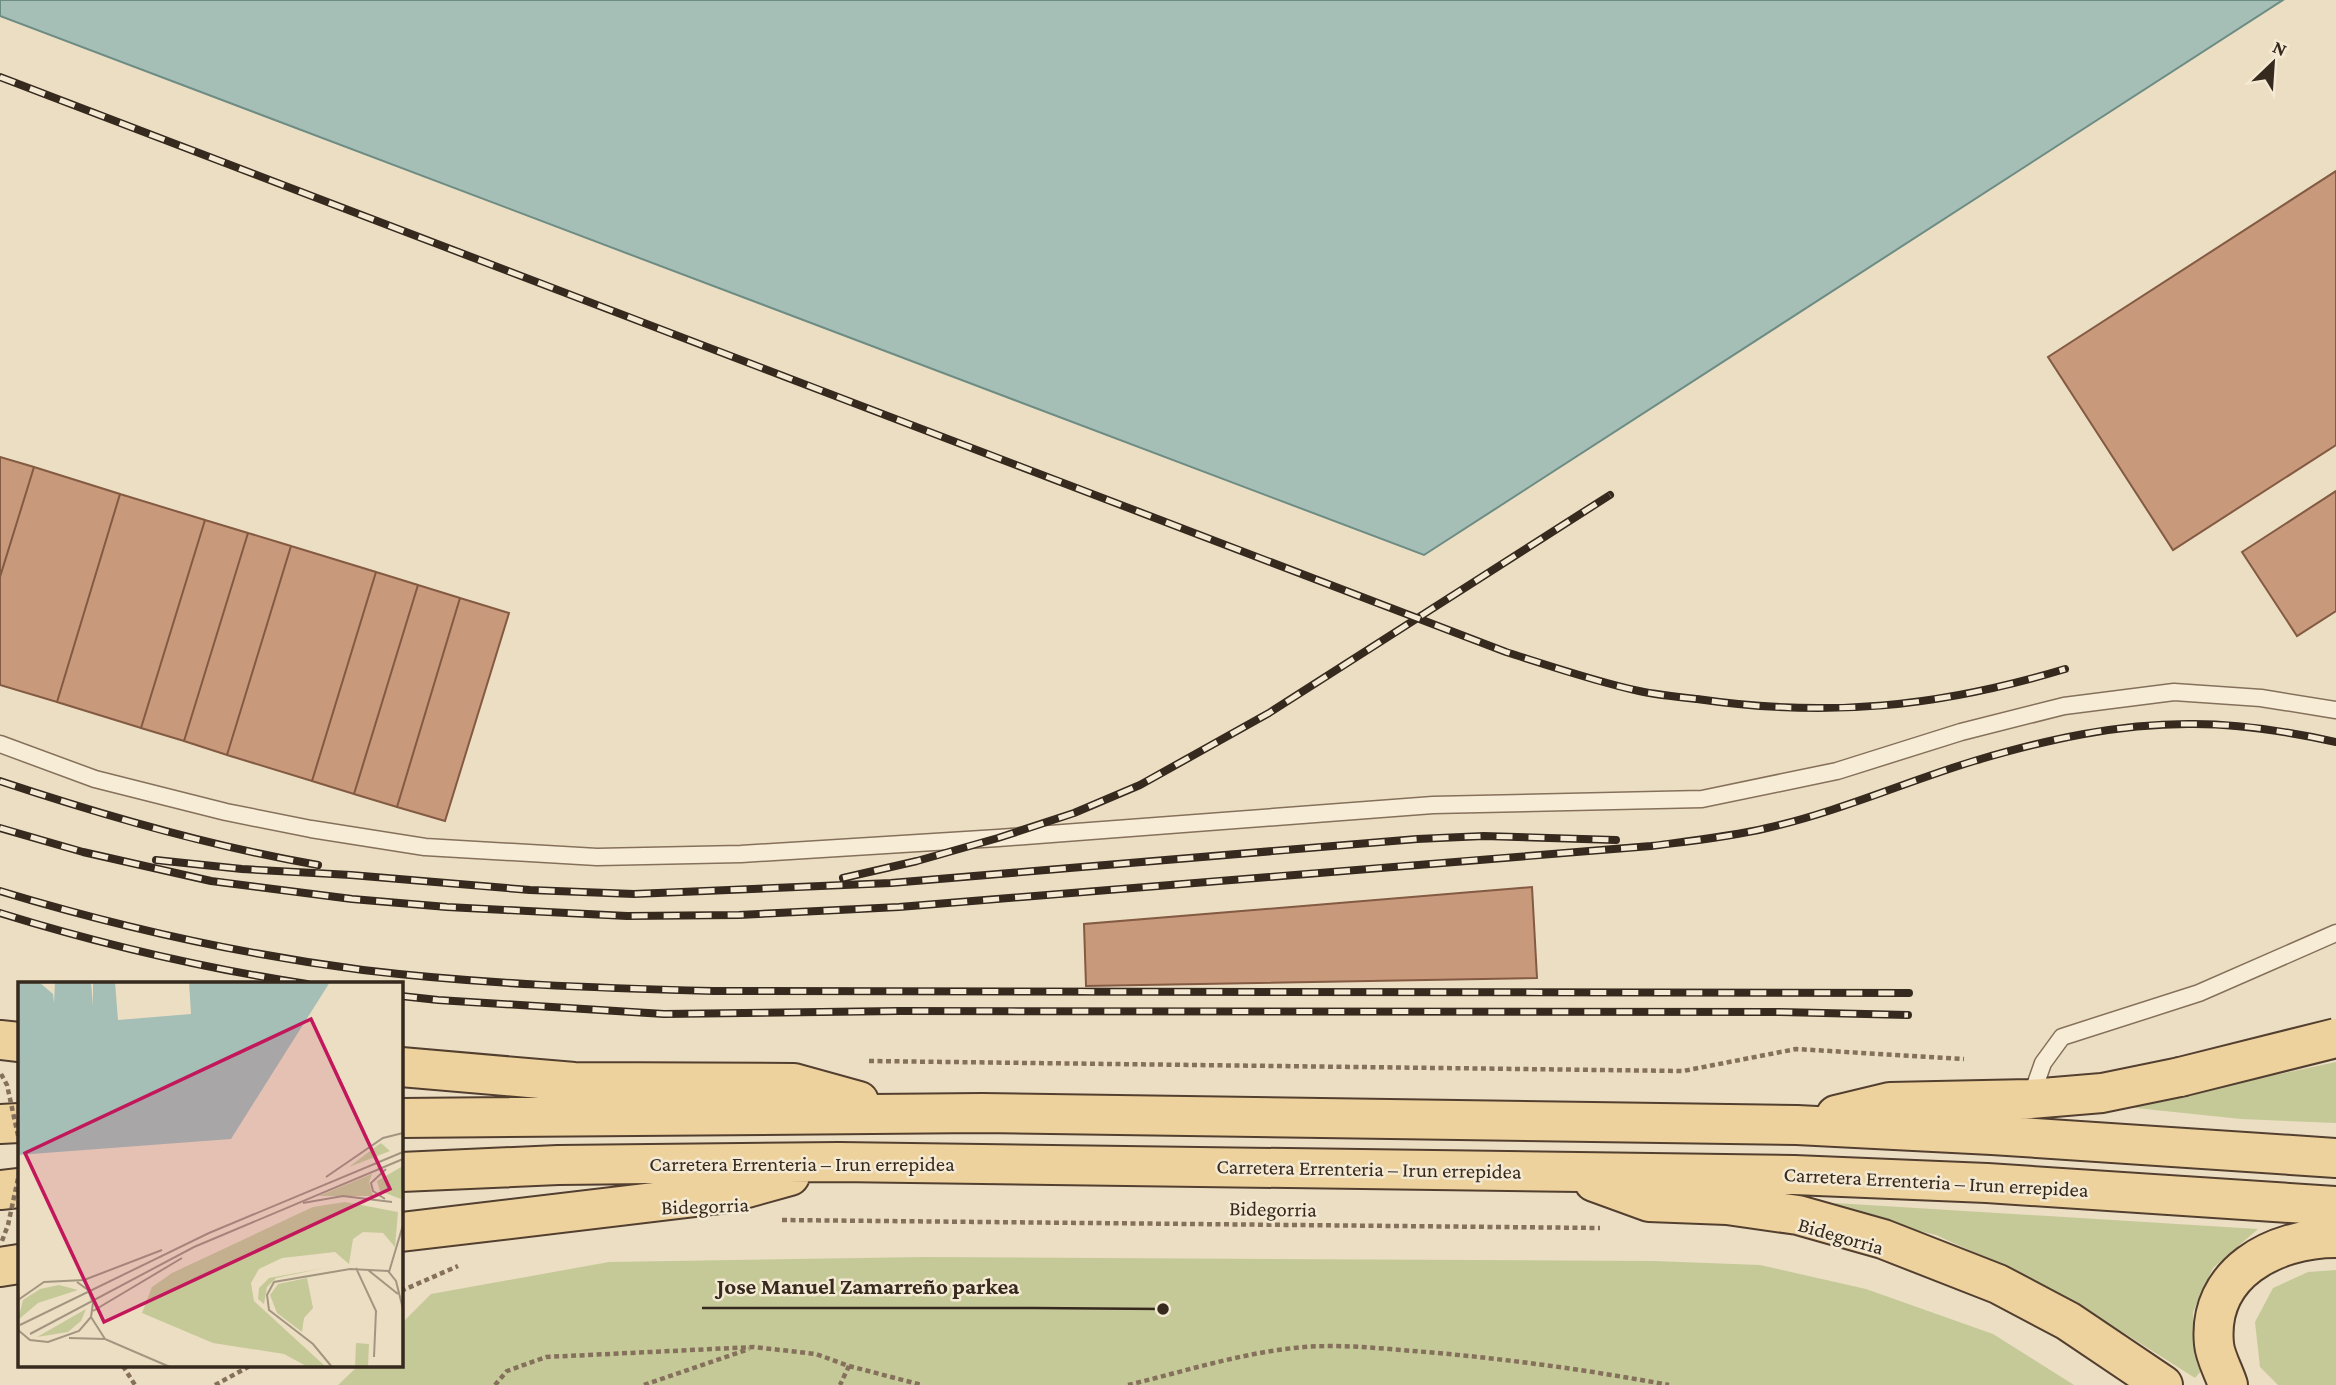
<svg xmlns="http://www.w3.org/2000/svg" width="2336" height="1385" font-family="'Crimson Pro',serif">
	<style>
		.green { fill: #c5c998 }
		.water { fill: #a5bfb6; stroke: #6d8c84; stroke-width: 2 }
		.building { fill: #c8997b; stroke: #835a42; stroke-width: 2 }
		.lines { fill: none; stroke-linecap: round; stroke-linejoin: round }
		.service-casing { stroke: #85705b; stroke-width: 19 }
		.primary-casing { stroke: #533f2f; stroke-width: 42 }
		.path { stroke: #85705b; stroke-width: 4.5; stroke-dasharray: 5 3.5; stroke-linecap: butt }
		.service { stroke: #f7ecd6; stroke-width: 16 }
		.primary { stroke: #edd29d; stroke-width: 38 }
		.rail-casing { stroke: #36291e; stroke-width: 8 }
		.rail { stroke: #f4e9d2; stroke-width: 5; stroke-dasharray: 16; stroke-linecap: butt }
		.primary-bridge-casing { stroke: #533f2f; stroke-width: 42; stroke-linecap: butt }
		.path-bridge { stroke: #85705b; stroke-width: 4.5; stroke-dasharray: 5 3.5; stroke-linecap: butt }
		.primary-bridge { stroke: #edd29d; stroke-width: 38 }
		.labels { text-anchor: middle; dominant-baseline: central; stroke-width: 5; stroke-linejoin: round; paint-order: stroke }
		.street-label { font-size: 21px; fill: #36291e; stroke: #f4e9d2 }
		.inset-road { fill: none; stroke: #a39681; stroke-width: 2 }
		.view { fill: #c2185b; fill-opacity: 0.15; stroke: #c2185b; stroke-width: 3.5 }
		.inset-edge { fill: none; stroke: #36291e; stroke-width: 3.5 }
		.leader { fill: none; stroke: #36291e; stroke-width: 2.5 }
		.callout-dot { fill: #36291e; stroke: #f4e9d2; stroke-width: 2.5 }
		.callout-label { font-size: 23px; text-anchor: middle; font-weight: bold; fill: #36291e; stroke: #f4e9d2; stroke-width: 5; stroke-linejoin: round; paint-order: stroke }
	</style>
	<rect width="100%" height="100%" fill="#ecdec3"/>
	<path class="green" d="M2336,1062V1123L2241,1119L2126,1107Z
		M1835,1203L2258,1229L2213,1268L2193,1312L2194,1351L2201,1371L2195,1378L2124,1333L2019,1273L1936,1235L1833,1210Z
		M925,1257L1654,1261L1760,1265L1866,1289L1993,1334L2074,1385H338L358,1366H401V1324L431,1294L609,1262Z
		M2336,1270V1385H2278L2260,1367L2255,1322L2273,1288L2308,1272Z"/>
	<path class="water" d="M0,0H2283L1424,555L0,16Z"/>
	<path class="building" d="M2336,171V445L2173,550L2048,357Z
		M0,457L34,467L0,577Z
		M34,467L120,494L57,702L0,685V577Z
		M2336,491V611L2297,636L2242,552Z
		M120,494L205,520L141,728L57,702Z
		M205,520L248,533L184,741L141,728Z
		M248,533L291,546L227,755L184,741Z
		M291,546L376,572L312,781L227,755Z
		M376,572L418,585L354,794L312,781Z
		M418,585L460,598L397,807L354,794Z
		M460,598L509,613L445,821L397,807Z
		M1532,887L1537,978L1086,986L1084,924Z"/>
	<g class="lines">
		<defs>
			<path id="service" d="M0,744L95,779L226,812L311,829L425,847L597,857L741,854L998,838L1433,805L1702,799L1837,771L1961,732L2064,706L2174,692L2261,698L2336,710
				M2031,1097L2043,1063L2062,1037L2199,993L2336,933"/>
			<path id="primary" d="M0,1040L19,1042
				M401,1067L574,1082L794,1083L859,1101
				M1836,1115L1890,1102L2030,1099L2102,1093L2180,1077
				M401,1118L982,1113L1797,1125L1992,1135L2336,1158
				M0,1124L19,1123
				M401,1172L558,1165L839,1162L1794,1175L1987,1183L2336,1206
				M1594,1182L1649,1202L1727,1205L1798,1215L1883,1239L1998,1284L2068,1321L2163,1385
				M0,1190L19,1188
				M401,1232L729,1193L790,1176
				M0,1267L19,1264
				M2228,1385C2224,1372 2215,1357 2214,1344C2207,1273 2274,1238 2336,1238"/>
		</defs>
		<use href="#service" class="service-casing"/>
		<use href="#primary" class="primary-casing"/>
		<path class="path" d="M869,1061L1683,1071L1796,1049L1964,1059
			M782,1220L1600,1228
			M401,1291L458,1266
			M123,1366L135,1385
			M849,1366L922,1385
			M215,1385L250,1366
			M495,1385L507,1371L546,1357L754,1347L816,1354L849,1366L840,1385
			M644,1385L749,1349
			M1128,1385C1186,1371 1244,1352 1304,1347C1345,1344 1386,1349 1426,1352C1508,1359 1588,1370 1669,1385"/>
		<use href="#service" class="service"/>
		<use href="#primary" class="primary"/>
		<defs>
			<path id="rail" d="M0,77L1506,652C1550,666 1594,681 1639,691C1658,695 1678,697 1697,699C1828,718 1938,707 2065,669
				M0,781C105,816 209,846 318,865
				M0,828L83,852L211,881L352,899L447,907L627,916L739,915L899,907L1651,846C1690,841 1729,837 1767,828C1838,812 1905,782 1974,761C2045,740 2119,723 2194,724C2241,724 2290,732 2336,742
				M156,860L242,869L351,875L530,890L634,894L891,883L1417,839L1484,836L1616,840
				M843,878L917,861L998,838L1074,813L1140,785L1269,713L1610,495
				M0,891C119,927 240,954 363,970C480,984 596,988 714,991L1909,993
				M0,913C100,944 203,968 307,984
				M401,996L438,1000L664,1014L899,1011L1780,1012L1908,1015"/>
		</defs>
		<use href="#rail" class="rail-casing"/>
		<use href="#rail" class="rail"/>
		<defs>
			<path id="primary-bridge" d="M2180,1077L2336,1038"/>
		</defs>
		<use href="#primary-bridge" class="primary-bridge-casing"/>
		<path class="path-bridge" d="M1,1074L7,1085L19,1140
			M2,1241L8,1225L19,1174"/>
		<use href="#primary-bridge" class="primary-bridge"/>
	</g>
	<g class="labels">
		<g class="street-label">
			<text x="802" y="1164">Carretera Errenteria – Irun errepidea</text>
			<text transform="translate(1369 1169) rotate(1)">Carretera Errenteria – Irun errepidea</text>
			<text transform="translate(1936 1182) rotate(3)">Carretera Errenteria – Irun errepidea</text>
			<text transform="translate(705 1206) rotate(-2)">Bidegorria</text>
			<text transform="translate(1273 1209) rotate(1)">Bidegorria</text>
			<text transform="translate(1841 1236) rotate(16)">Bidegorria</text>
		</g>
	</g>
	<g transform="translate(18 982)">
		<rect width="385" height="385" fill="#ecdec3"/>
		<path d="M363,161L372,169L331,185L356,166ZM385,184L383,217L362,209L359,199ZM354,192L351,200L355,214H301ZM327,220L380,230L377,265L365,251L345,250L335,257L331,282L317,270L264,276L241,287L233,301L236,319L308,385H290L266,372L195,361L124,331L134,305L154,291L295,225ZM306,286L258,296L249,305L246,322L240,317L241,306L251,296ZM289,296L295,326L286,336L284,350L259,331L252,313L260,302ZM41,303L60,308L20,321L0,338L5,318L22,307ZM68,327L63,339L50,350L19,355ZM338,361L351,362L350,385H337Z" fill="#c5c998"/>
		<path d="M0,0H21L35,12L36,21L37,0H73L75,24V0H97L100,38L173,32L171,0H312L213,157L0,173Z" fill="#a5bfb6"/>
		<path class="inset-road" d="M308,195L365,156L385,151M367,217L355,209L353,201L368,187M285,221L325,214L374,220M338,286L358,329L356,375M350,288L380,312M371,290L385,243M0,318L26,300L66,298L144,268M75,329L164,276M73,335L87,357M2,343L191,251L385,170M0,348L12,358L30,360L61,349L73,335L75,321L70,308L59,300M12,352L176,265L385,177M51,356L87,357L152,385M314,385L295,362L251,328L249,313L256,300L332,287L370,289L378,299L385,327"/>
		<path class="view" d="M293,37L372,207L86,340L7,171Z"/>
		<rect width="385" height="385" class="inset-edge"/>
	</g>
	<path class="leader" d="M1163 1309L1033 1308H702"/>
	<circle class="callout-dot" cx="1163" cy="1309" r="7"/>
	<g class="callout-label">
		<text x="868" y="1294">Jose Manuel Zamarreño parkea</text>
	</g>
	<g transform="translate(2273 63) rotate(25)" stroke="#f4e9d2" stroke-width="5" paint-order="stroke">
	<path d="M0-5L12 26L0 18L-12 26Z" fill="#36291e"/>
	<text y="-10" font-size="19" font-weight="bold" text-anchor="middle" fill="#36291e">N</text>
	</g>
</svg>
